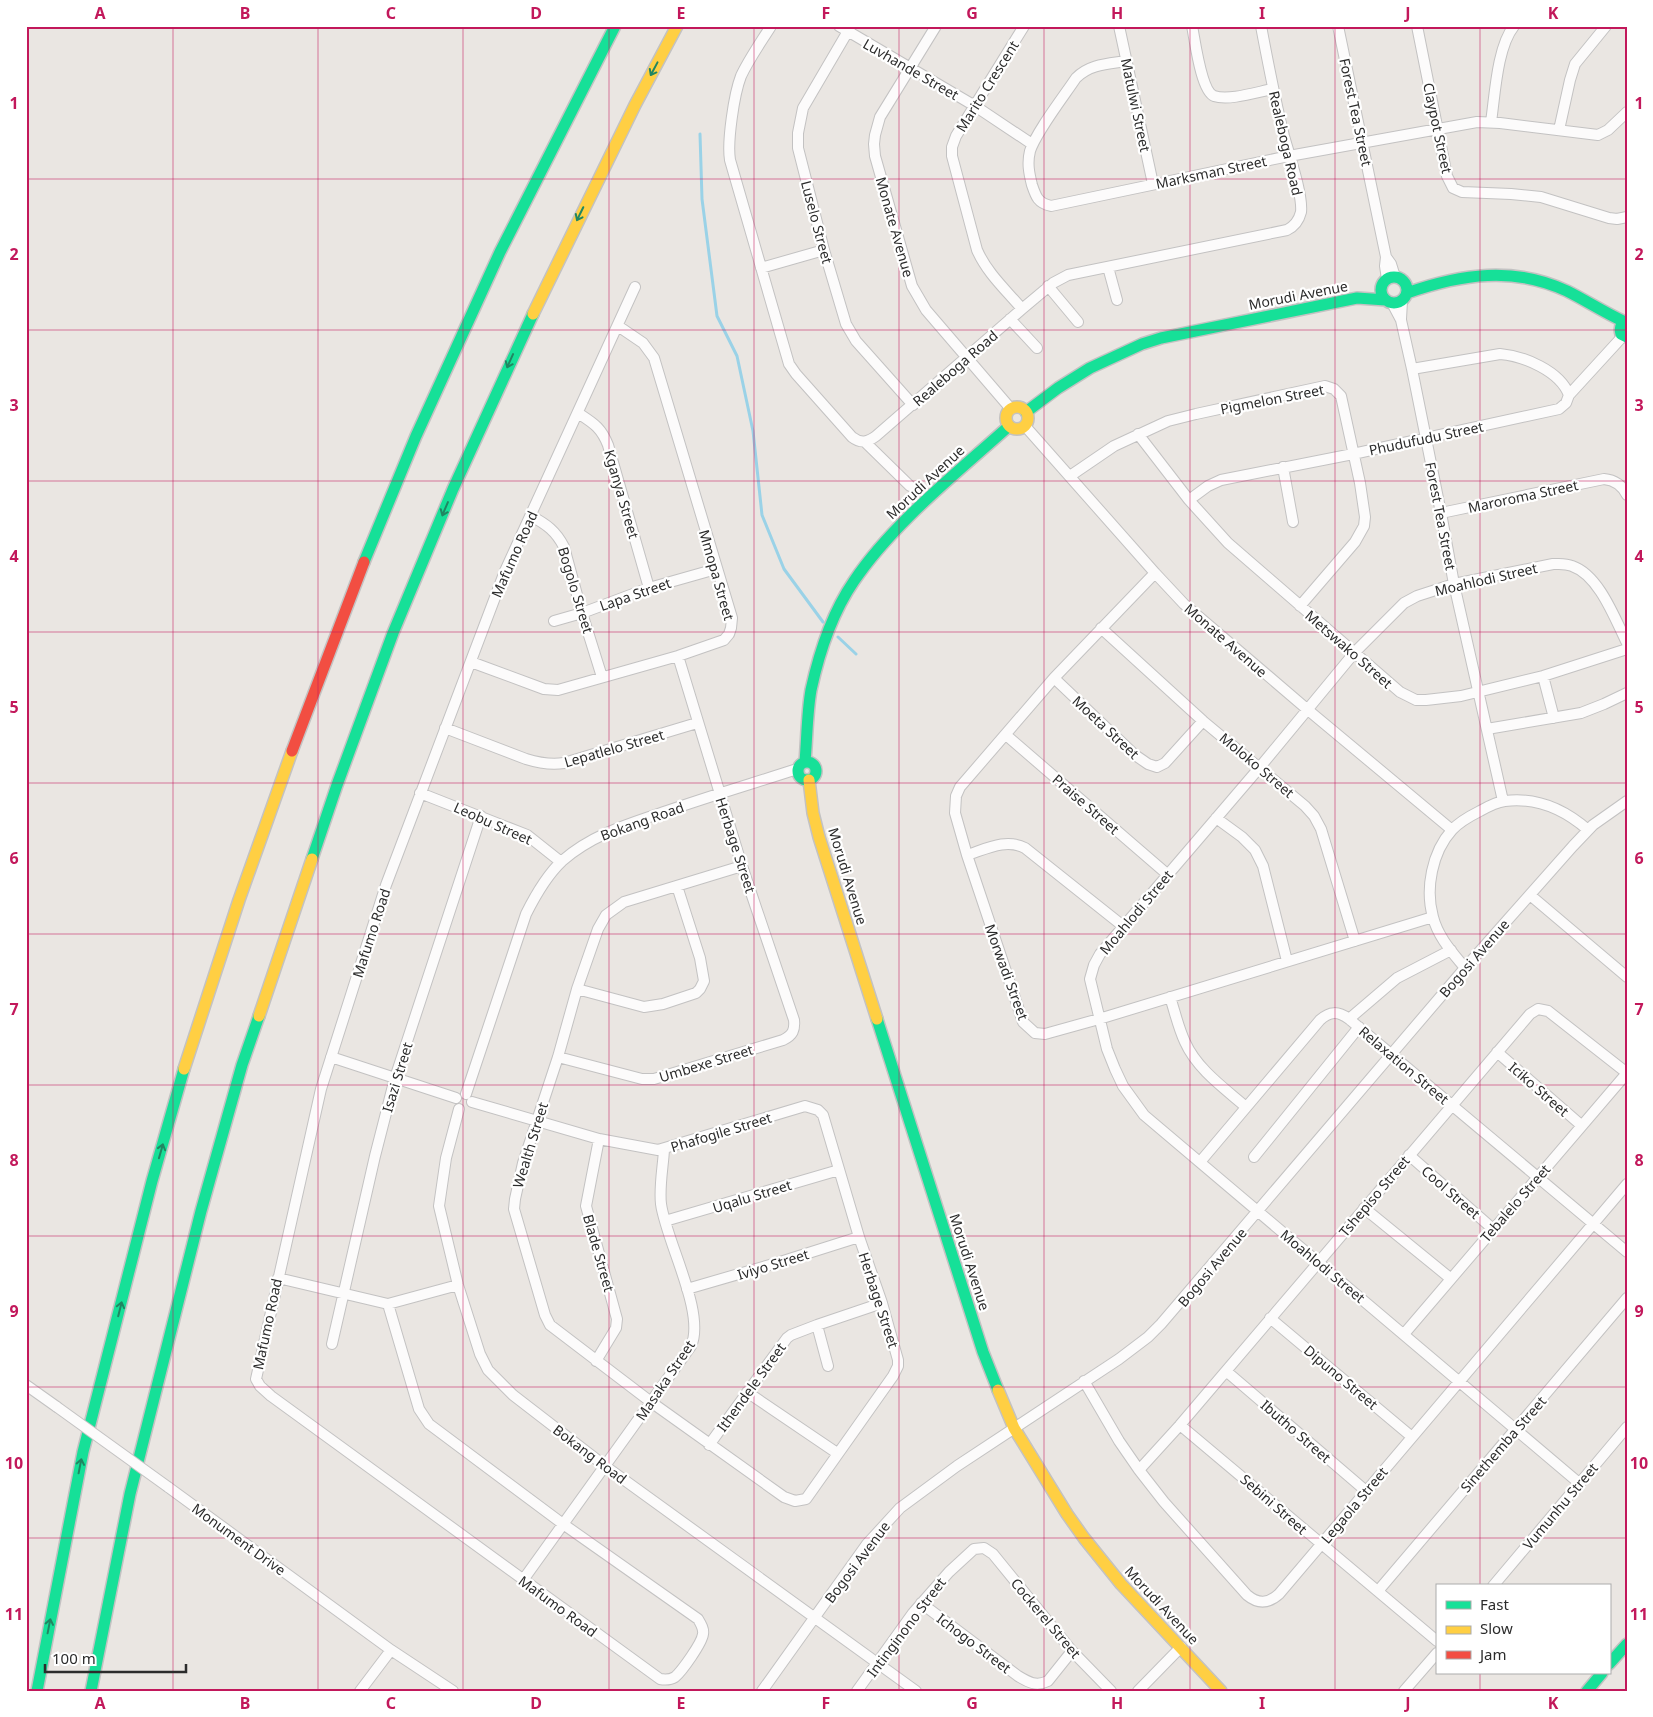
<svg xmlns="http://www.w3.org/2000/svg" width="1653" height="1717" font-family="'Noto Sans',sans-serif">
	<style>
		.lines { fill: none; stroke-linecap: round; stroke-linejoin: round }
		.stream { stroke: #9ad2e7; stroke-width: 3 }
		.street-casing { stroke: #c3c2c2; stroke-width: 12 }
		.fast-casing { stroke: #c3c2c2; stroke-width: 14 }
		.slow-casing { stroke: #c3c2c2; stroke-width: 14 }
		.jam-casing { stroke: #c3c2c2; stroke-width: 14 }
		.street { stroke: #fcfbfb; stroke-width: 10 }
		.fast { stroke: #16e098; stroke-width: 11 }
		.slow { stroke: #ffcf43; stroke-width: 11 }
		.jam { stroke: #f24e42; stroke-width: 11 }
		.street-bridge-casing { stroke: #c3c2c2; stroke-width: 12; stroke-linecap: butt }
		.street-bridge { stroke: #fcfbfb; stroke-width: 10 }
		.oneway { stroke: #218662 }
		.grid { fill: none; stroke: #c2185b; stroke-width: 1; stroke-opacity: 0.55 }
		.labels { text-anchor: middle; dominant-baseline: central; stroke-width: 4.5; stroke-linejoin: round; paint-order: stroke }
		.street-label { font-size: 14px; fill: #2c2c2c; stroke: #fff }
		.neatline { fill: none; stroke: #c2185b; stroke-width: 2 }
		.grid-label { font-size: 16px; text-anchor: middle; font-weight: bold; fill: #c2185b }
	</style>
	<rect width="100%" height="100%" fill="#eae6e2"/>
	<g class="lines">
		<path class="stream" d="M700,134L702,199L717,316L737,356L753,431L762,515L784,569L823,622
			M838,637L856,654"/>
		<defs>
			<path id="street" d="M771,26C761,42 749,59 741,76C734,94 727,142 730,160L789,364L796,374L852,437C861,444 868,442 876,436L1022,309L1053,283L1068,275L1287,230C1295,226 1299,220 1301,212C1303,195 1289,154 1284,136C1275,100 1268,63 1261,26
				M839,26L975,106L1032,144
				M851,26L803,108L798,133V148L824,250L846,324L856,341L913,405
				M936,26L880,117L875,135L874,144L875,156L912,286L926,310L1011,409
				M1119,26L1153,184
				M1192,26C1195,40 1201,91 1214,96C1229,101 1257,92 1273,89
				M1338,26L1386,257L1385,266L1387,279
				M1417,26L1447,176L1453,188L1462,192L1511,194L1541,197L1609,218L1617,219L1627,217
				M1127,61C1108,64 1090,64 1076,78C1064,96 1036,132 1030,151C1027,163 1029,173 1032,185C1036,197 1038,203 1051,206L1289,156L1477,122L1500,123L1598,135L1608,130L1627,112
				M1491,122C1495,95 1497,47 1514,26
				M1559,130L1570,80L1575,64L1606,26
				M1386,257L1391,264L1395,277
				M1108,267L1117,300
				M761,268L824,250
				M1048,286L1078,322
				M1392,303L1401,320L1412,369L1441,513L1454,584L1503,801
				M1022,309C1006,290 987,273 977,250L952,156V147L956,136L1024,26
				M1010,319L1037,348
				M1401,319L1402,301
				M1569,395L1623,336
				M578,413C593,423 601,427 608,445L649,588
				M1025,426L1155,573L1184,604L1308,710L1452,830
				M1138,434L1189,500L1228,543L1400,692L1416,700H1426L1461,696L1543,676L1627,649
				M865,442L910,486
				M1283,467L1293,522
				M1070,476L1114,446L1168,421L1196,414L1325,386L1334,389L1341,396L1360,483L1365,517L1364,526L1355,542L1300,606
				M1189,500L1208,486L1221,480L1353,454L1559,409L1566,403L1569,395C1560,371 1524,356 1500,354L1412,369
				M1441,513L1604,479C1615,480 1622,485 1627,495
				M531,516C546,524 556,531 564,547L582,613L602,677
				M1155,573L1054,678L960,787L956,796L955,813L967,855L1023,1022L1035,1033L1045,1034L1099,1019L1433,917
				M554,621L582,613L649,588L716,569
				M1101,628L1203,721L1305,806L1314,816L1321,829L1355,941
				M471,662L544,689L558,690L678,656L724,640L729,634L731,628L732,618L654,358L643,343L618,326
				M1543,676L1554,718
				M1054,678L1135,755L1148,764L1157,767L1165,763L1203,721
				M445,728L526,759C539,763 551,765 564,763L697,723
				M1487,729L1581,713L1604,704L1627,693
				M1006,735L1167,874
				M420,793L527,835L561,862
				M1216,818L1242,837L1255,850L1263,866L1287,961
				M967,855C986,849 1006,838 1025,848L1123,926
				M1530,895L1627,977
				M1465,968C1452,952 1438,937 1433,917C1425,889 1432,852 1452,830C1459,822 1470,816 1480,811C1487,807 1496,802 1505,801C1537,797 1564,809 1588,830
				M577,989L644,1007L663,1004L696,993L700,989L704,981L700,958L677,886
				M1170,997C1175,1012 1178,1027 1185,1042C1197,1069 1224,1088 1246,1107
				M1349,1019L1397,978L1451,950
				M1497,1052L1581,1125
				M331,1057L456,1098
				M558,1057L642,1079H654L783,1040C793,1035 795,1030 794,1020L742,866L678,656
				M466,1094L526,914C535,896 547,875 562,861C593,834 629,824 667,811C710,796 754,783 797,769
				M472,1102L599,1139L658,1150L805,1106L818,1110L823,1115L859,1237L882,1303L898,1360V1366L893,1376L806,1499L795,1501L784,1497L651,1402L550,1325L545,1315L514,1209L515,1199L523,1163L558,1057L577,989L598,929L606,915L624,902L742,866
				M459,1109L446,1158L439,1206L458,1285L480,1354L488,1370L513,1395L605,1466L916,1691
				M1409,1155L1493,1229
				M1254,1157L1359,1027
				M1200,1162L1320,1020C1330,1011 1338,1011 1349,1019L1627,1252
				M1364,1208L1450,1278
				M665,1221L839,1170
				M278,1278L388,1304L458,1285
				M687,1289L780,1262L859,1237
				M388,1304L419,1409L429,1424L563,1524L698,1619C701,1624 704,1629 703,1634C702,1643 682,1671 675,1677C670,1680 665,1680 660,1679L271,1396L260,1386L256,1379L321,1089L386,885L505,571L635,287
				M1270,1318L1412,1437
				M817,1325L828,1366
				M1404,1334L1627,1073
				M332,1344L375,1156L395,1078L481,816
				M596,1361L616,1328L617,1319L586,1206L599,1139
				M1226,1371L1366,1491
				M1084,1381L1119,1441L1139,1470L1164,1502L1247,1595C1258,1604 1268,1604 1279,1594L1627,1184
				M26,1385L57,1407
				M747,1392L837,1453
				M1180,1425L1437,1641
				M709,1445L787,1338L791,1335L817,1325L882,1303
				M1139,1470L1180,1425L1530,1014L1538,1009L1548,1011L1627,1073
				M1579,1483L1144,1115L1123,1086L1115,1069L1107,1049L1090,979L1094,965L1100,954L1260,767L1355,652L1404,603L1417,596L1454,584L1553,564C1559,564 1565,563 1572,566C1599,575 1615,619 1627,643
				M168,1487L391,1650L453,1691
				M523,1580L691,1346C706,1313 666,1241 661,1204C659,1187 663,1167 664,1150
				M1493,1586L1627,1427
				M1378,1591L1627,1298
				M921,1603L1018,1676C1028,1682 1036,1687 1048,1681L1072,1651
				M360,1691L391,1650
				M762,1691L867,1544L900,1508L957,1466L1119,1359L1148,1337L1161,1324L1465,968L1573,846L1593,825L1627,801
				M857,1691L913,1613L949,1572L974,1549L984,1548L993,1554L1072,1651L1111,1691
				M1138,1691L1181,1647
				M1404,1691L1437,1653"/>
			<path id="fast" d="M1381 290a13 13 0 1 1 26 0a13 13 0 1 1-26 0Z
				M1407,293C1461,274 1514,266 1567,291C1587,301 1605,313 1625,322
				M1627,321C1621,324 1619,328 1621,334L1627,337
				M1026,412L1058,388L1090,368L1142,344L1161,338L1357,298L1386,300
				M364,562L416,436L500,252L615,26
				M798 771a9 9 0 1 1 18 0a9 9 0 1 1-18 0Z
				M805,762C807,738 807,713 811,690C819,653 832,613 854,581C893,523 957,473 1009,426
				M312,859L337,785L393,633L453,489L533,314
				M877,1019L983,1352L998,1390
				M1609,1664L1627,1644
				M37,1691L83,1452L152,1181L184,1069
				M91,1691L130,1494L201,1211L242,1065L259,1016
				M1587,1691L1602,1673"/>
			<path id="slow" d="M533,314L635,105L677,26
				M1006 418a11 11 0 1 1 22 0a11 11 0 1 1-22 0Z
				M809,780L813,813L819,837L877,1019
				M259,1016L312,859
				M184,1069L239,900L292,751
				M998,1390L1014,1428L1067,1514L1084,1538L1121,1584L1221,1691"/>
			<path id="jam" d="M292,751L364,562"/>
		</defs>
		<use href="#street" class="street-casing"/>
		<use href="#fast" class="fast-casing"/>
		<use href="#slow" class="slow-casing"/>
		<use href="#jam" class="jam-casing"/>
		<use href="#street" class="street"/>
		<use href="#fast" class="fast"/>
		<use href="#slow" class="slow"/>
		<use href="#jam" class="jam"/>
		<defs>
			<path id="street-bridge" d="M57,1407L168,1487"/>
		</defs>
		<use href="#street-bridge" class="street-bridge-casing"/>
		<use href="#street-bridge" class="street-bridge"/>
	</g>
	<defs><path id="oneway-shaft" d="M-6 0H5M1.5-3L5.5 0L1.5 3" fill="none" stroke-width="1.6" stroke-linecap="round" stroke-linejoin="round" transform="scale(1.25)"/></defs>
	<g class="oneway">
		<use href="#oneway-shaft" transform="translate(654 69) rotate(118)"/>
		<use href="#oneway-shaft" transform="translate(580 214) rotate(116)"/>
		<use href="#oneway-shaft" transform="translate(510 361) rotate(114)"/>
		<use href="#oneway-shaft" transform="translate(445 509) rotate(113)"/>
		<use href="#oneway-shaft" transform="translate(161 1151) rotate(-74)"/>
		<use href="#oneway-shaft" transform="translate(120 1309) rotate(-76)"/>
		<use href="#oneway-shaft" transform="translate(80 1466) rotate(-79)"/>
		<use href="#oneway-shaft" transform="translate(49 1626) rotate(-79)"/>
	</g>
	<path class="grid" d="M173,26V1691M318,26V1691M463,26V1691M609,26V1691M754,26V1691M899,26V1691M1044,26V1691M1190,26V1691M1335,26V1691M1480,26V1586M26,179H1627M26,330H1627M26,481H1627M26,632H1627M26,783H1627M26,934H1627M26,1085H1627M26,1236H1627M26,1387H1627M26,1538H1627M1480,1673V1691"/>
	<g class="labels">
		<g class="street-label">
			<text transform="translate(911 69) rotate(30)">Luvhande Street</text>
			<text transform="translate(987 86) rotate(-58)">Marito Crescent</text>
			<text transform="translate(1136 105) rotate(78)">Matulwi Street</text>
			<text transform="translate(1356 112) rotate(78)">Forest Tea Street</text>
			<text transform="translate(1438 128) rotate(78)">Claypot Street</text>
			<text transform="translate(1286 143) rotate(77)">Realeboga Road</text>
			<text transform="translate(1211 172) rotate(-12)">Marksman Street</text>
			<text transform="translate(817 222) rotate(75)">Luselo Street</text>
			<text transform="translate(895 227) rotate(74)">Monate Avenue</text>
			<text transform="translate(1298 295) rotate(-11)">Morudi Avenue</text>
			<text transform="translate(955 368) rotate(-41)">Realeboga Road</text>
			<text transform="translate(1272 399) rotate(-11)">Pigmelon Street</text>
			<text transform="translate(1426 438) rotate(-12)">Phudufudu Street</text>
			<text transform="translate(925 482) rotate(-43)">Morudi Avenue</text>
			<text transform="translate(622 494) rotate(74)">Kganya Street</text>
			<text transform="translate(1523 496) rotate(-12)">Maroroma Street</text>
			<text transform="translate(1441 516) rotate(79)">Forest Tea Street</text>
			<text transform="translate(514 554) rotate(-66)">Mafumo Road</text>
			<text transform="translate(717 575) rotate(74)">Mmopa Street</text>
			<text transform="translate(1486 579) rotate(-13)">Moahlodi Street</text>
			<text transform="translate(576 590) rotate(73)">Bogolo Street</text>
			<text transform="translate(635 594) rotate(-19)">Lapa Street</text>
			<text transform="translate(1226 640) rotate(41)">Monate Avenue</text>
			<text transform="translate(1349 649) rotate(41)">Metswako Street</text>
			<text transform="translate(1106 727) rotate(43)">Moeta Street</text>
			<text transform="translate(614 748) rotate(-16)">Lepatlelo Street</text>
			<text transform="translate(1257 765) rotate(40)">Moloko Street</text>
			<text transform="translate(1086 804) rotate(41)">Praise Street</text>
			<text transform="translate(642 821) rotate(-20)">Bokang Road</text>
			<text transform="translate(493 823) rotate(24)">Leobu Street</text>
			<text transform="translate(736 845) rotate(72)">Herbage Street</text>
			<text transform="translate(848 876) rotate(73)">Morudi Avenue</text>
			<text transform="translate(1136 912) rotate(-50)">Moahlodi Street</text>
			<text transform="translate(371 933) rotate(-72)">Mafumo Road</text>
			<text transform="translate(1474 958) rotate(-49)">Bogosi Avenue</text>
			<text transform="translate(1007 972) rotate(70)">Morwadi Street</text>
			<text transform="translate(706 1063) rotate(-17)">Umbexe Street</text>
			<text transform="translate(1404 1065) rotate(40)">Relaxation Street</text>
			<text transform="translate(397 1077) rotate(-73)">Isazi Street</text>
			<text transform="translate(1539 1089) rotate(41)">Iciko Street</text>
			<text transform="translate(721 1132) rotate(-17)">Phafogile Street</text>
			<text transform="translate(530 1145) rotate(-73)">Wealth Street</text>
			<text transform="translate(1451 1192) rotate(41)">Cool Street</text>
			<text transform="translate(752 1196) rotate(-17)">Uqalu Street</text>
			<text transform="translate(1374 1196) rotate(-50)">Tshepiso Street</text>
			<text transform="translate(1515 1203) rotate(-49)">Tebalelo Street</text>
			<text transform="translate(599 1253) rotate(74)">Blade Street</text>
			<text transform="translate(970 1262) rotate(72)">Morudi Avenue</text>
			<text transform="translate(773 1264) rotate(-17)">Iviyo Street</text>
			<text transform="translate(1323 1266) rotate(40)">Moahlodi Street</text>
			<text transform="translate(1212 1267) rotate(-50)">Bogosi Avenue</text>
			<text transform="translate(879 1300) rotate(72)">Herbage Street</text>
			<text transform="translate(267 1324) rotate(-78)">Mafumo Road</text>
			<text transform="translate(1341 1377) rotate(40)">Dipuno Street</text>
			<text transform="translate(665 1380) rotate(-56)">Masaka Street</text>
			<text transform="translate(751 1387) rotate(-54)">Ithendele Street</text>
			<text transform="translate(1296 1431) rotate(41)">Ibutho Street</text>
			<text transform="translate(1503 1444) rotate(-49)">Sinethemba Street</text>
			<text transform="translate(590 1454) rotate(37)">Bokang Road</text>
			<text transform="translate(1274 1504) rotate(41)">Sebini Street</text>
			<text transform="translate(1354 1505) rotate(-50)">Legaola Street</text>
			<text transform="translate(1560 1506) rotate(-50)">Vumunhu Street</text>
			<text transform="translate(239 1539) rotate(36)">Monument Drive</text>
			<text transform="translate(857 1562) rotate(-53)">Bogosi Avenue</text>
			<text transform="translate(1162 1605) rotate(47)">Morudi Avenue</text>
			<text transform="translate(558 1606) rotate(36)">Mafumo Road</text>
			<text transform="translate(1046 1618) rotate(50)">Cockerel Street</text>
			<text transform="translate(906 1627) rotate(-53)">Intinginono Street</text>
			<text transform="translate(974 1643) rotate(37)">Ichogo Street</text>
		</g>
	</g>
	<rect width="1653" height="1717" fill="none" stroke="#ffffff" stroke-width="55"/>
	<rect x="1436" y="1584" width="175" height="90" fill="#ffffff" stroke="#ababab"/>
	<rect x="1446" y="1601" width="25" height="8" fill="#16e098" stroke="#ababab"/>
	<text x="1480" y="1610" font-size="15" fill="#2c2c2c">Fast</text>
	<rect x="1446" y="1626" width="25" height="8" fill="#ffcf43" stroke="#ababab"/>
	<text x="1480" y="1634" font-size="15" fill="#2c2c2c">Slow</text>
	<rect x="1446" y="1651" width="25" height="8" fill="#f24e42" stroke="#ababab"/>
	<text x="1480" y="1660" font-size="15" fill="#2c2c2c">Jam</text>
	<path d="M45 1664v8h141v-8" fill="none" stroke="#2c2c2c" stroke-width="2.5"/>
	<text x="52" y="1664" font-size="15" fill="#2c2c2c" stroke="#ffffff" stroke-width="4" paint-order="stroke">100 m</text>
	<rect x="28" y="28" width="1598" height="1662" class="neatline"/>
	<g class="grid-label">
		<text x="100" y="19">A</text>
		<text x="245" y="19">B</text>
		<text x="391" y="19">C</text>
		<text x="536" y="19">D</text>
		<text x="681" y="19">E</text>
		<text x="826" y="19">F</text>
		<text x="972" y="19">G</text>
		<text x="1117" y="19">H</text>
		<text x="1262" y="19">I</text>
		<text x="1408" y="19">J</text>
		<text x="1553" y="19">K</text>
		<text x="14" y="109">1</text>
		<text x="1639" y="109">1</text>
		<text x="14" y="260">2</text>
		<text x="1639" y="260">2</text>
		<text x="14" y="411">3</text>
		<text x="1639" y="411">3</text>
		<text x="14" y="562">4</text>
		<text x="1639" y="562">4</text>
		<text x="14" y="713">5</text>
		<text x="1639" y="713">5</text>
		<text x="14" y="864">6</text>
		<text x="1639" y="864">6</text>
		<text x="14" y="1015">7</text>
		<text x="1639" y="1015">7</text>
		<text x="14" y="1166">8</text>
		<text x="1639" y="1166">8</text>
		<text x="14" y="1317">9</text>
		<text x="1639" y="1317">9</text>
		<text x="14" y="1469">10</text>
		<text x="1639" y="1469">10</text>
		<text x="14" y="1620">11</text>
		<text x="1639" y="1620">11</text>
		<text x="100" y="1709">A</text>
		<text x="245" y="1709">B</text>
		<text x="391" y="1709">C</text>
		<text x="536" y="1709">D</text>
		<text x="681" y="1709">E</text>
		<text x="826" y="1709">F</text>
		<text x="972" y="1709">G</text>
		<text x="1117" y="1709">H</text>
		<text x="1262" y="1709">I</text>
		<text x="1408" y="1709">J</text>
		<text x="1553" y="1709">K</text>
	</g>
</svg>
